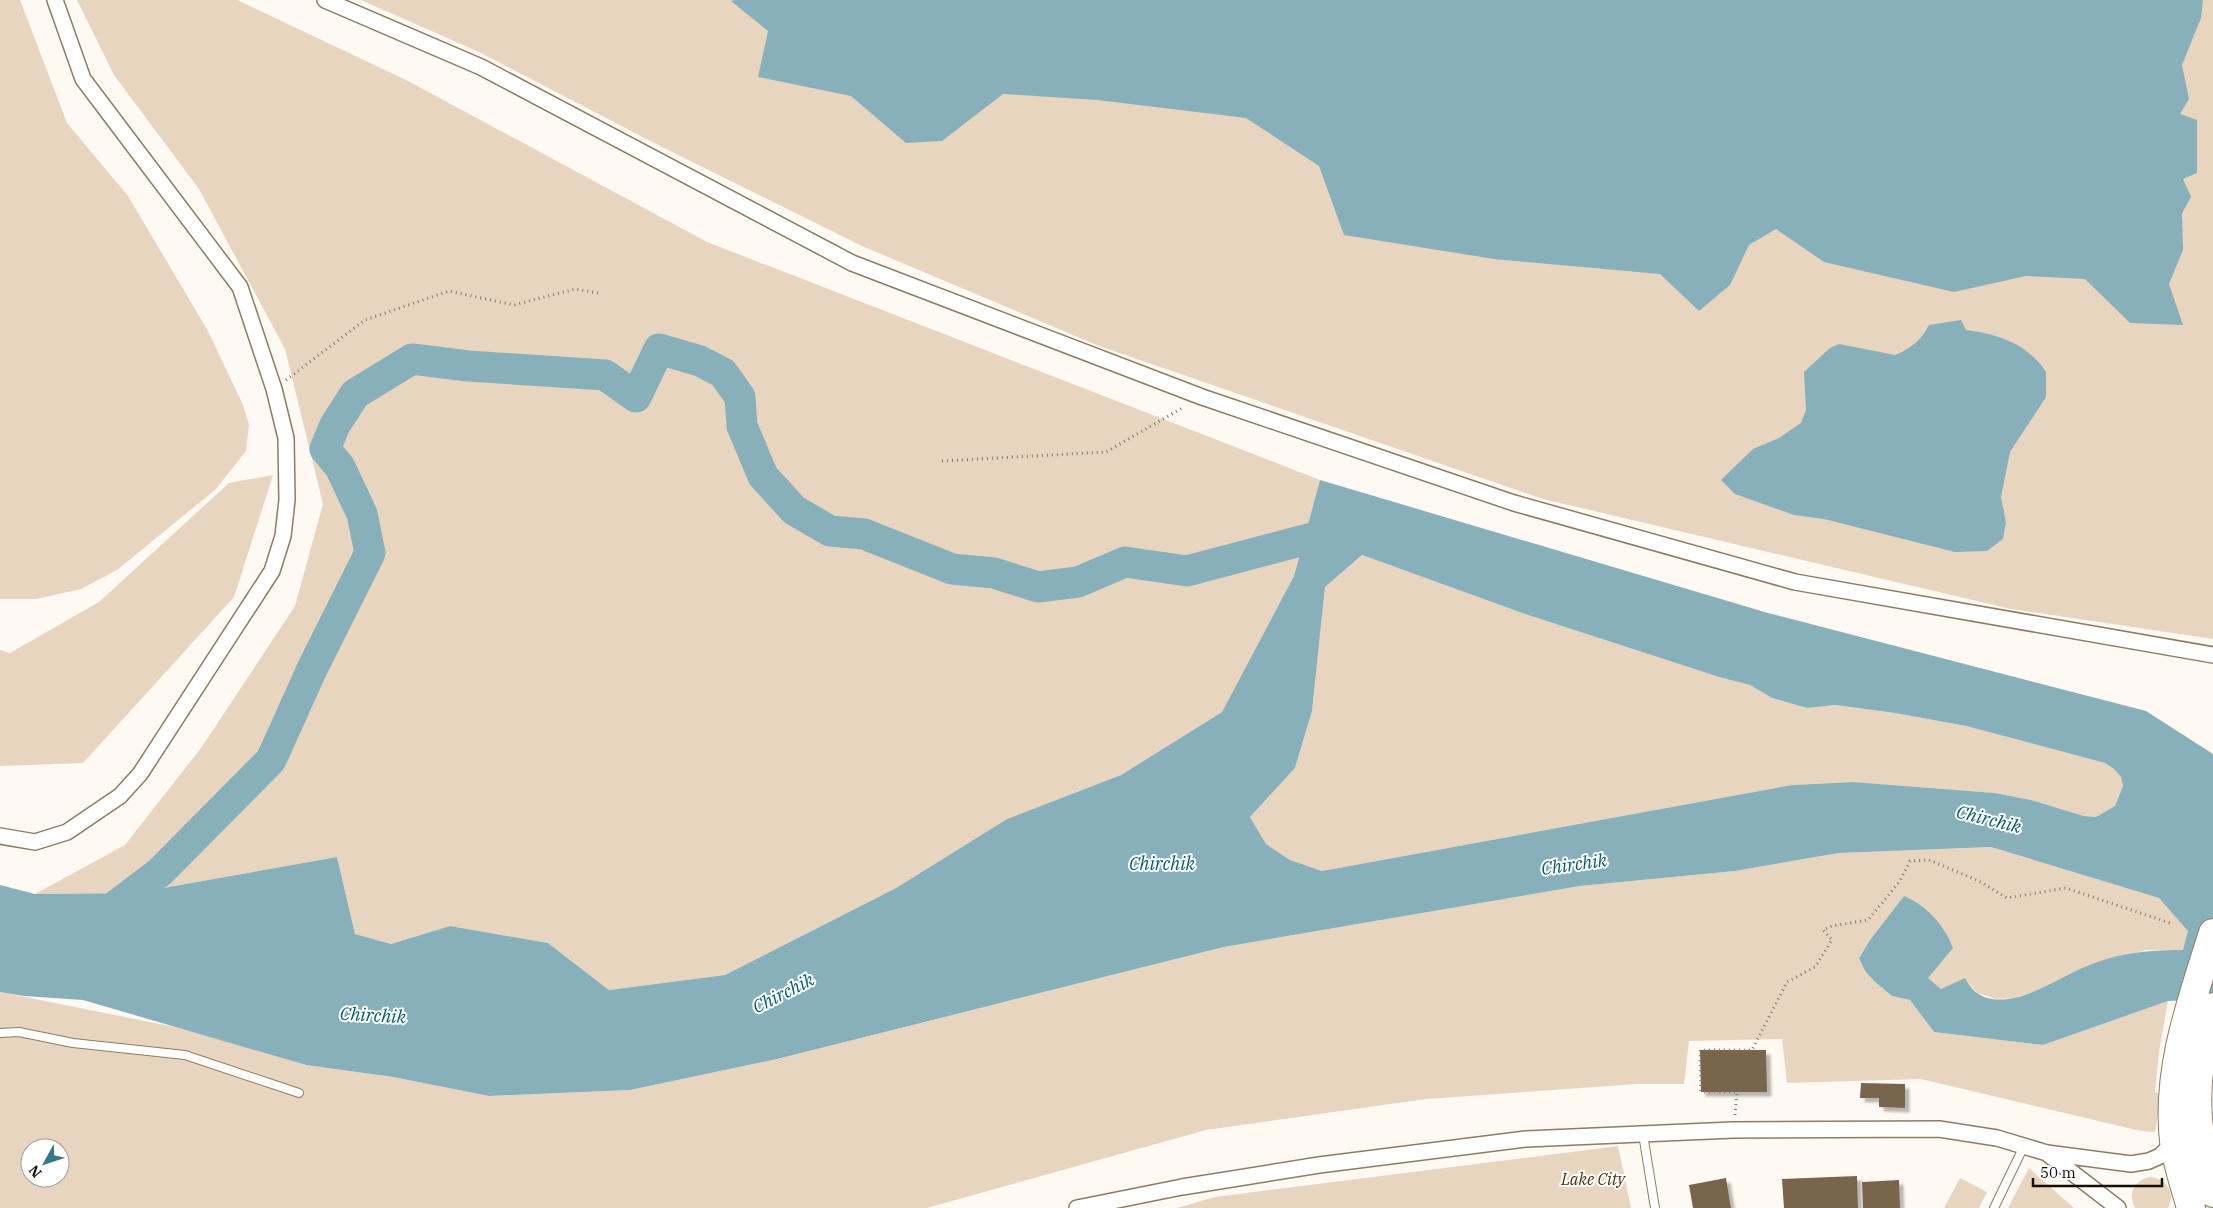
<svg xmlns="http://www.w3.org/2000/svg" width="2213" height="1208" font-family="'IBM Plex Serif',serif">
	<style>
		.green { fill: #e8d5bf; fill-rule: evenodd }
		.water { fill: #88b0ba; fill-rule: evenodd }
		.lines { fill: none; stroke-linecap: round; stroke-linejoin: round }
		.river { stroke: #88b0ba; stroke-width: 31 }
		.building { fill: #79654c; filter: url(#shadow) }
		.lane-casing { stroke: #907b61; stroke-width: 10 }
		.street-casing { stroke: #907b61; stroke-width: 18 }
		.highway-casing { stroke: #907b61; stroke-width: 30 }
		.path { stroke: #807972; stroke-width: 3; stroke-dasharray: 1 4; stroke-linecap: butt }
		.lane { stroke: #fff; stroke-width: 8 }
		.street { stroke: #fff; stroke-width: 15 }
		.highway { stroke: #fff; stroke-width: 28 }
		.labels { text-anchor: middle; dominant-baseline: central; stroke-width: 4; stroke-linejoin: round; paint-order: stroke }
		.park-label { font-size: 16px; font-style: italic; fill: #482f0c; stroke: #fff }
		.water-label { font-size: 18px; font-style: italic; fill: #085d6c; stroke: #fff }
	</style>
	<defs>
		<filter id="shadow"><feDropShadow dx="4.5" dy="4.5" stdDeviation="1" flood-color="#0004"/></filter>
	</defs>
	<rect width="100%" height="100%" fill="#fef9f3"/>
	<path class="green" d="M0,0H20L67,123L128,196L208,331L243,405L249,425L246,451L216,489L117,570L81,589L36,599H0Z
		M77,0H237L408,81L707,242L1320,480L1294,576L1222,712L1121,775L1007,819L896,888L725,975L609,990L548,943L450,926L391,944L355,934L337,857L135,893L35,894L125,845L201,748L295,606L323,504L285,349L199,189L114,75Z
		M361,0H2213V639L2011,609L1543,499L1099,346L862,246L656,144L479,52Z
		M273,475L234,597L83,763L0,766V650L10,653L99,602L229,483Z
		M1362,555L1525,614L1719,677L1750,685L1772,698L1807,708L1835,705L1895,713L1966,726L2105,763L2114,769L2121,777L2123,786L2115,806L2096,817L2084,816L2031,800L1995,793L1853,782L1792,785L1322,871L1290,860L1266,844L1250,817L1295,768L1312,711L1325,587Z
		M1991,847L2159,898L2189,931L2183,950H2146L2078,970L2046,988L2013,998L1996,999L1977,993L1965,979L1941,989L1928,979L1904,896L1870,940L1859,958L1865,971L1875,982L1892,996L1910,1000L1934,1032L2043,1045L2168,1001L2159,1052L2155,1092L2161,1095L2155,1132L2141,1131L1921,1079L1787,1083L1782,1039L1689,1041L1684,1084H1637L1426,1099L1206,1130L927,1208H0V992L190,1030L306,1065L393,1077L489,1096L630,1090L777,1059L1224,947L1580,886L1735,871L1839,853ZM30,1148H60V1178H30Z
		M1618,1146L1631,1208H1177L1215,1197Z
		M2029,1168L2074,1208H2008Z
		M2151,1177C2167,1179 2176,1193 2168,1208H2135C2127,1193 2135,1179 2151,1177Z
		M1960,1178L1987,1192L1979,1208H1944Z"/>
	<path class="water" d="M735,0H2203L2201,18L2182,65L2189,99L2180,114L2197,120V173L2183,179L2191,197L2182,213L2183,250L2169,284L2183,325L2130,323L2085,279L2026,276L1954,292L1824,262L1776,229L1749,245L1730,285L1699,311L1660,274L1494,259L1344,235L1319,166L1246,118L1097,100L1003,94L942,141L906,143L851,96L758,77L768,31L731,1Z
		M1961,320L1966,330C1998,334 2028,344 2046,372V397L2010,452L2001,497L2006,522L2003,539L1987,551L1955,552L1824,519L1794,515L1735,494L1721,480L1753,449L1779,438L1801,423L1806,410L1804,372L1830,348L1839,344L1895,355C1911,349 1922,339 1929,325Z
		M1320,480L1768,613L2146,711L2213,754V999L2168,1001L2043,1045L1934,1032L1910,1000L1892,996L1875,982L1865,971L1859,958L1870,940L1904,896C1926,905 1945,926 1953,948L1928,978L1941,989L1965,978C1968,983 1972,990 1977,993C2006,1013 2052,982 2078,970C2089,965 2102,960 2114,957C2137,951 2159,950 2183,950L2188,931L2159,898L1991,847L1839,853L1735,871L1580,886L1224,947L777,1059L630,1090L489,1096L393,1077L306,1065L83,1000L24,996L0,992V885L35,894L135,893L337,857L355,934L391,944L450,926L548,943L609,990L725,975L896,888L1007,819L1121,775L1222,712L1294,576ZM1362,555L1525,614L1719,677L1750,685L1772,698L1807,708L1835,705L1895,713L1966,726L2105,763L2114,769L2121,777L2123,786L2115,806L2096,817L2084,816L2031,800L1995,793L1853,782L1792,785L1322,871L1290,860L1266,844L1250,817L1295,768L1312,711L1325,587Z"/>
	<g class="lines">
		<path class="river" d="M98,919L160,872L271,760L312,669L370,553L362,514L340,467L325,449L335,425L355,394L412,359L468,366L605,375L636,397L659,349L700,361L723,373L740,397L742,426L763,476L794,510L830,531L864,534L952,569L994,573L1038,587L1078,582L1125,562L1187,571L1312,538L1346,535"/>
	</g>
	<path class="building" d="M1700,1050H1766L1767,1092H1701Z
		M1861,1083L1905,1084V1108L1879,1107V1098H1860Z
		M1857,1176L1858,1208H1784L1782,1179Z
		M1726,1178L1731,1208H1693L1689,1185Z
		M1899,1180L1900,1208H1863L1862,1182Z"/>
	<g class="lines">
		<defs>
			<path id="lane" d="M0,1033L19,1032L73,1043L185,1055L299,1093
				M1643,1134L1655,1208
				M1994,1208L2024,1146"/>
			<path id="street" d="M325,0L481,67L852,263L1202,397L1514,503L1795,582L2213,655
				M0,836L35,842L67,832L120,796L140,774L272,571L283,536L287,500L286,438L274,389L240,287L83,79L55,0
				M2048,1154L2118,1208
				M1077,1208L1182,1187L1319,1165L1526,1139L1733,1130L1939,1129L1997,1138L2047,1153L2131,1164L2149,1161L2160,1156L2174,1142"/>
			<path id="highway" d="M2213,1007C2192,1076 2192,1124 2213,1193
				M2191,1208C2185,1186 2177,1164 2174,1141C2166,1069 2192,1000 2213,933"/>
		</defs>
		<use href="#lane" class="lane-casing"/>
		<use href="#street" class="street-casing"/>
		<use href="#highway" class="highway-casing"/>
		<path class="path" d="M286,380L365,320L449,291L514,305L575,289L598,293
			M942,461L1106,452L1184,407
			M1735,1115L1737,1092H1701L1700,1050H1752L1787,982L1815,967L1832,940L1823,930L1832,926L1868,920L1900,881L1910,861L1929,860L1979,881L2007,898L2066,888L2170,923"/>
		<use href="#lane" class="lane"/>
		<use href="#street" class="street"/>
		<use href="#highway" class="highway"/>
	</g>
	<g class="labels">
		<g class="park-label">
			<text x="1593" y="1179">Lake City</text>
		</g>
		<g class="water-label">
			<text transform="translate(1989 819) rotate(14)">Chirchik</text>
			<text x="1162" y="863">Chirchik</text>
			<text transform="translate(1574 864) rotate(-8)">Chirchik</text>
			<text transform="translate(783 993) rotate(-27)">Chirchik</text>
			<text transform="translate(373 1015) rotate(3)">Chirchik</text>
		</g>
	</g>
	<g transform="translate(45 1163) rotate(230)"><circle r="24" fill="#ffffff" stroke="#a29f9b"/>
	<path d="M0-4L9 19L0 12L-9 19Z" fill="#357989"/>
	<text y="-8" font-size="14" font-weight="bold" text-anchor="middle" fill="#160e05">N</text>
	</g>
	<path d="M2033 1178v8h129v-8" fill="none" stroke="#160e05" stroke-width="2.5"/>
	<text x="2040" y="1178" font-size="15" fill="#160e05" stroke="#ffffff" stroke-width="4" paint-order="stroke">50 m</text>
</svg>
